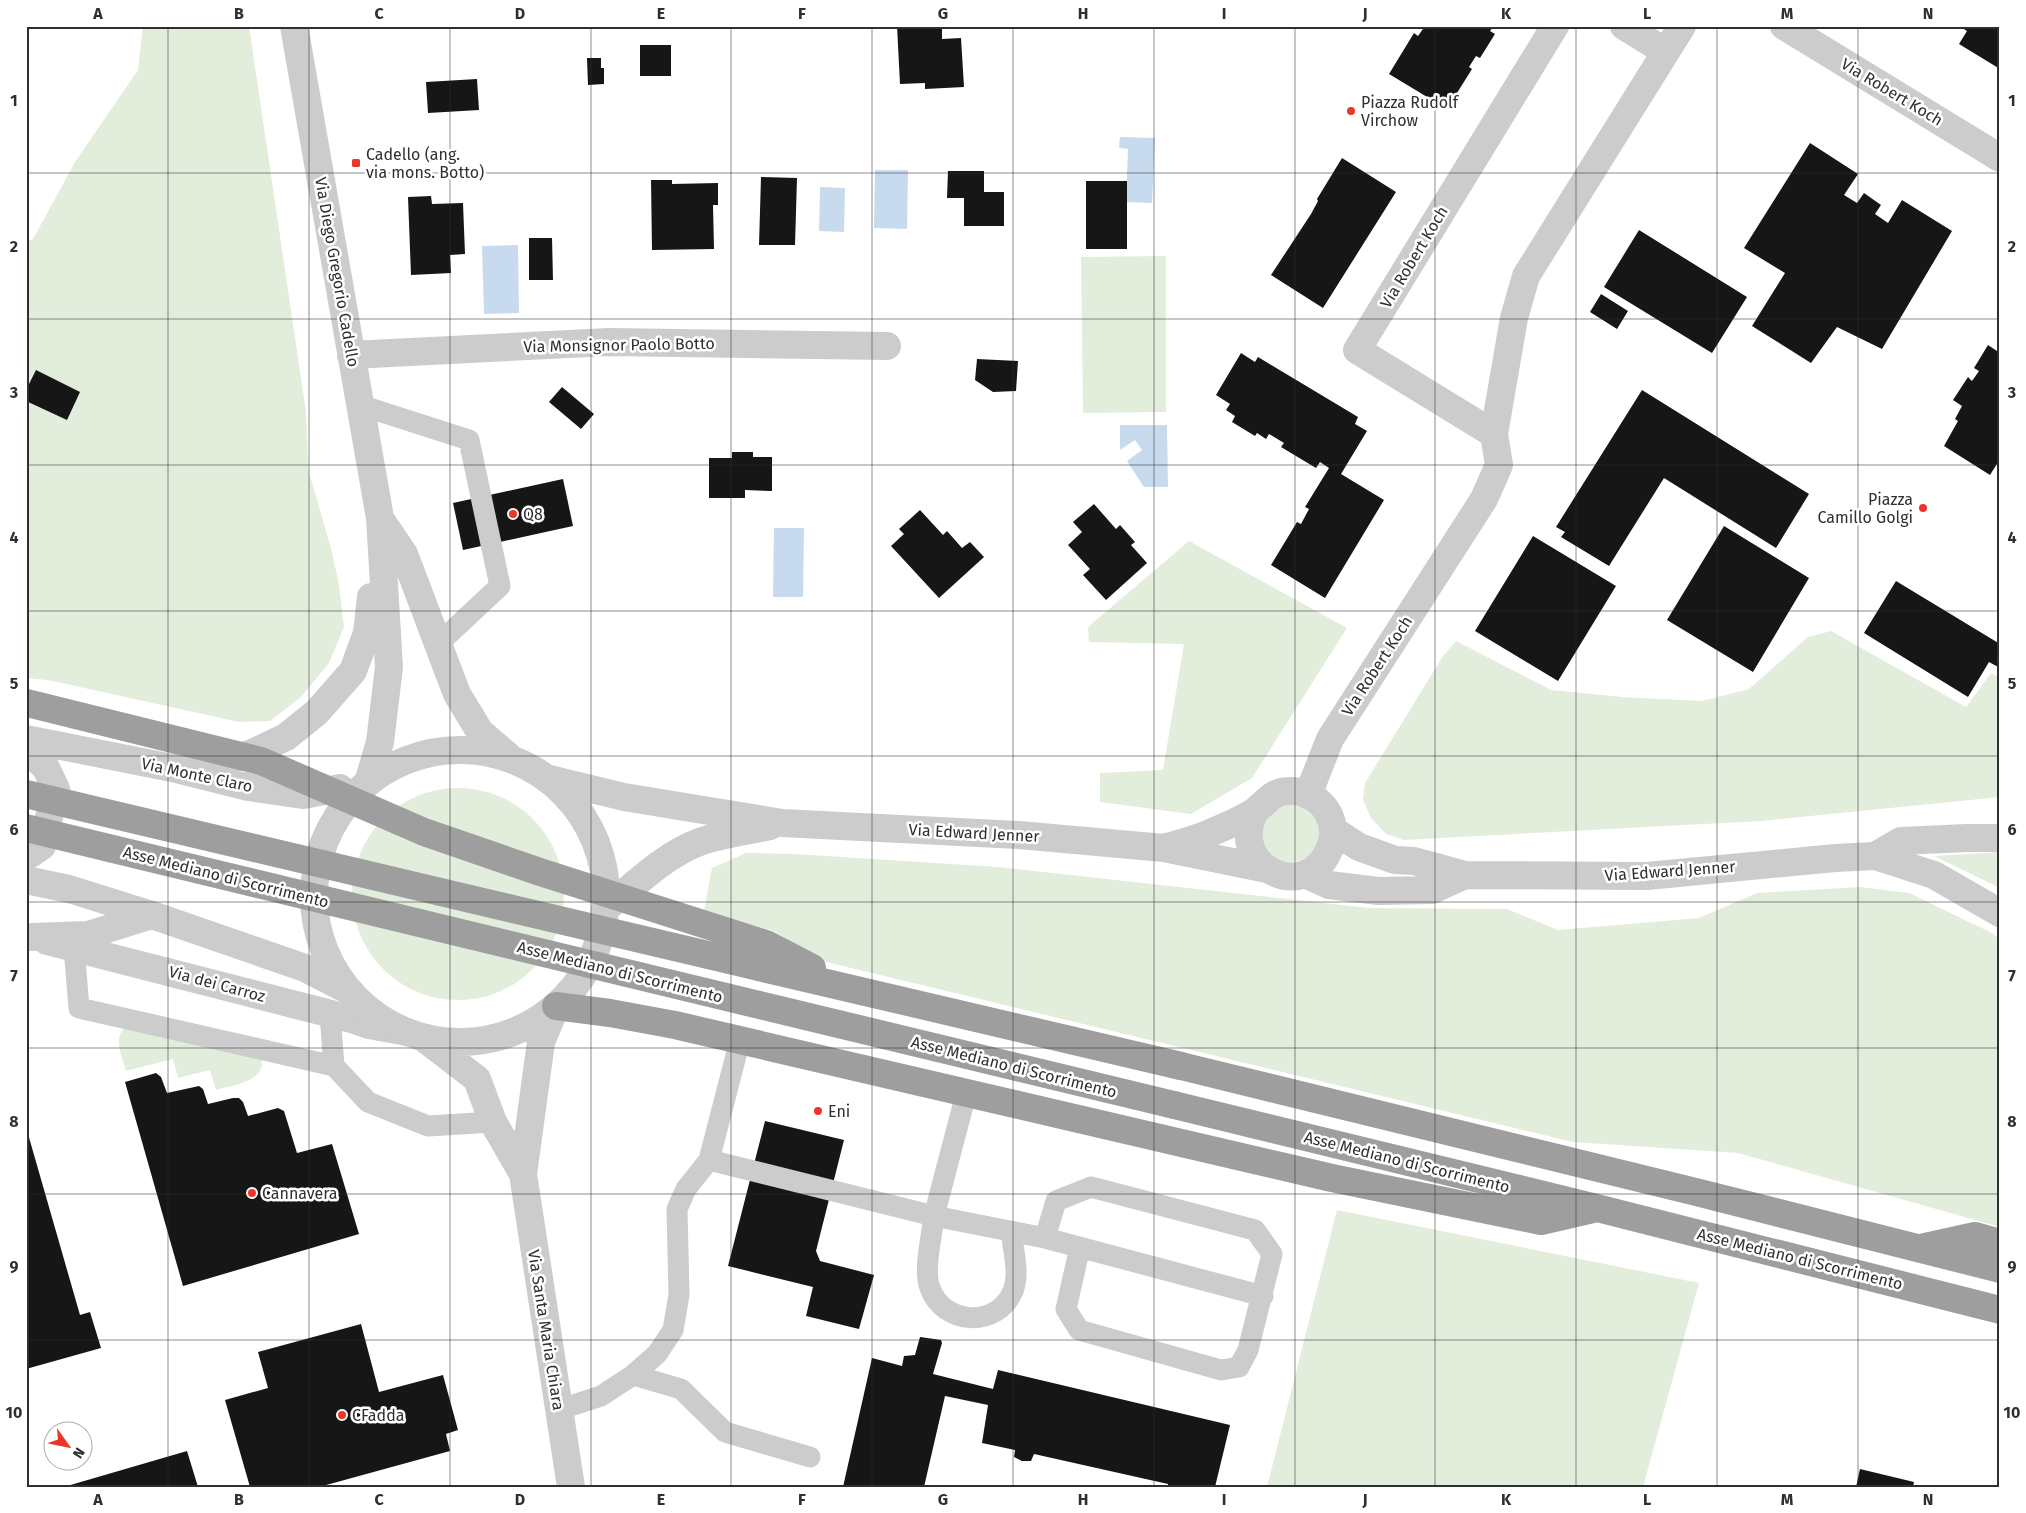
<svg xmlns="http://www.w3.org/2000/svg" width="2026" height="1513" font-family="'Fira Sans',sans-serif">
	<style>
		.green { fill: #e3eddc }
		.water { fill: #c8daee }
		.building { fill: #161616 }
		.lines { fill: none; stroke-linecap: round; stroke-linejoin: round }
		.service { stroke: #ccc; stroke-width: 21 }
		.minor { stroke: #ccc; stroke-width: 28 }
		.tertiary { stroke: #ccc; stroke-width: 28 }
		.trunk { stroke: #9e9e9e; stroke-width: 28 }
		.trunk-bridge { stroke: #9e9e9e; stroke-width: 28 }
		.grid { fill: none; stroke: #2f2f2f; stroke-width: 1; stroke-opacity: 0.55 }
		.poi-dot { fill: #ee3529; stroke: #fff; stroke-width: 2 }
		.labels { text-anchor: middle; dominant-baseline: central; stroke-width: 5; stroke-linejoin: round; paint-order: stroke }
		.street-label { font-size: 16px; fill: #2f2f2f; stroke: #fff }
		.poi-label { font-size: 16px; fill: #2f2f2f; stroke: #fff; text-anchor: start }
		.neatline { fill: none; stroke: #2f2f2f; stroke-width: 2 }
		.grid-label { font-size: 16px; text-anchor: middle; font-weight: bold; fill: #2f2f2f }
	</style>
	<rect width="100%" height="100%" fill="#fff"/>
	<path class="green" d="M143,26H249L306,412L308,469L331,548L339,585L344,627L329,663L300,698L270,721L239,722L48,680L26,678V241L33,239L75,162L138,70Z
		M1166,256V412L1083,413L1081,257Z
		M1189,541L1347,628L1252,778L1191,814L1100,802V773L1163,770L1184,644L1089,642L1088,627Z
		M1831,631L1966,707L1991,673L2000,678V797L1761,821L1404,840L1386,834L1371,818L1363,800L1365,783L1443,656L1456,641L1551,690L1623,697L1702,701L1749,689L1808,637Z
		M352 894a106 106 0 1 1 212 0a106 106 0 1 1-212 0Z
		M1262 833a29 29 0 1 1 58 0a29 29 0 1 1-58 0Z
		M2000,852V888L1934,856Z
		M746,853L795,854L998,867L1369,908L1507,909L1558,930L1699,918L1757,893L1860,887L1909,893L1992,933L2000,940V1227L1738,1153L1573,1142L822,961L774,931L704,911L712,868Z
		M127,1026L261,1057C268,1082 232,1085 216,1090L210,1070L178,1078L173,1059L126,1071C122,1056 112,1037 127,1026Z
		M1337,1210L1699,1283L1643,1487H1267Z"/>
	<path class="water" d="M1120,137L1155,138L1152,203L1126,202L1128,149L1119,148Z
		M875,170H908L907,229L874,228Z
		M820,187L845,188L844,232L819,231Z
		M518,245L519,313L484,314L482,246Z
		M1120,425H1167L1168,487H1144L1127,461L1142,450L1135,440L1120,450Z
		M774,528H804L803,597H773Z"/>
	<path class="building" d="M423,26H445V28L423,29Z
		M897,26H942V39L961,38L964,87L925,89V83L900,84Z
		M1425,26H1494L1490,31L1495,34L1480,58L1476,56L1469,67L1472,69L1447,109L1389,74L1414,33L1418,36Z
		M1959,26H2000V69L1959,44L1967,31Z
		M640,45H671V76H640Z
		M587,58H601V68H604V84L588,85Z
		M477,79L479,110L428,113L426,82Z
		M1810,143L1858,174L1844,195L1857,203L1864,193L1881,205L1875,214L1888,223L1902,200L1952,231L1882,349L1837,327L1811,363L1752,326L1785,273L1744,248Z
		M1342,158L1396,192L1323,308L1271,275L1311,214L1318,201L1317,199Z
		M948,171H984V192H1004V226H964V198H947Z
		M761,177L797,178L795,245H759Z
		M651,180H672V184L718,183V205H713L714,249L652,250Z
		M1086,181H1127V249H1086Z
		M431,196L432,204L463,203L465,254L450,255L451,273L411,275L408,197Z
		M1639,230L1747,297L1712,353L1604,287Z
		M529,238H552L553,280H529Z
		M1601,294L1628,311L1617,329L1590,312Z
		M1988,345L1997,351L2000,347V459L1990,475L1944,446L1958,421L1955,419L1962,406L1953,400L1968,377L1972,381L1979,371L1974,368Z
		M1241,353L1255,362L1258,357L1358,417L1355,424L1367,431L1341,474L1384,500L1325,598L1271,565L1297,522L1301,524L1309,509L1305,507L1329,468L1320,462L1316,468L1281,447L1284,443L1269,434L1266,439L1257,433L1255,436L1232,422L1235,416L1226,410L1230,404L1216,395Z
		M977,359L1018,361L1016,391L993,392L975,380Z
		M36,370L80,392L67,420L26,401V390Z
		M562,387L594,414L581,429L549,402Z
		M1642,390L1809,494L1776,548L1664,478L1609,566L1561,537L1565,532L1556,527Z
		M732,452H753V457H772V491L745,490V498H709V458H732Z
		M563,479L573,526L463,550L453,503Z
		M1094,504L1116,529L1120,525L1135,542L1131,545L1147,563L1106,600L1083,575L1090,569L1068,545L1082,532L1073,522Z
		M920,510L943,535L947,531L962,548L970,542L984,557L939,598L891,546L904,534L899,529Z
		M1724,526L1809,578L1753,672L1667,620Z
		M1533,536L1616,586L1558,681L1475,631Z
		M1896,581L2000,644V668L1989,662L1968,697L1864,633Z
		M156,1073L161,1077L167,1093L199,1086L203,1089L208,1104L233,1098H239L243,1102L248,1116L278,1108L284,1111L297,1153L332,1144L359,1234L183,1286L125,1082Z
		M765,1121L844,1140L816,1251L820,1261L874,1275L859,1329L806,1316L813,1287L728,1266Z
		M26,1127L80,1315L90,1312L101,1348L26,1369Z
		M361,1324L379,1392L443,1375L458,1430L446,1434L450,1451L319,1487H250L225,1400L268,1388L258,1352Z
		M920,1337L941,1340L942,1343L933,1374L993,1389L998,1370L1230,1425L1215,1487H1168V1484L1034,1454L1031,1461H1022L1014,1457L1015,1450L982,1443L988,1405L945,1396L924,1487H843L872,1358L902,1366L904,1356L915,1355Z
		M187,1451L198,1487H67V1486Z
		M1860,1469L1914,1482L1913,1487H1856Z"/>
	<g class="lines">
		<path class="service" d="M360,405L469,440L500,586L437,645
			M74,947L79,1008L334,1066L368,1102L428,1126L493,1122
			M330,1014L334,1066
			M740,1040L709,1160L934,1216L966,1094
			M1011,1231C1013,1250 1020,1273 1013,1291C997,1329 943,1325 930,1288C923,1270 932,1236 934,1216L1045,1238L1056,1201L1091,1187L1255,1230L1272,1254L1248,1350L1239,1367L1221,1370L1079,1330L1066,1309L1080,1247
			M1045,1238L1263,1296
			M633,1375L681,1389L725,1432L810,1457
			M558,1410L601,1396L633,1375L657,1354L673,1330L679,1295L677,1209L686,1189L709,1160"/>
		<path class="minor" d="M1624,26L1666,52
			M1784,26L2000,158
			M351,355L609,342L887,346
			M1494,434L1357,350L1555,26
			M1308,795L1330,739L1484,499L1499,465L1494,434L1514,318L1526,276L1682,26
			M47,941L355,1020L369,1025L407,1032"/>
		<path class="tertiary" d="M294,26L380,518L389,667L380,742L368,783
			M381,520L404,554L457,694L480,732L508,756
			M26,739L172,768L248,787L303,795L340,788
			M26,748L46,768L56,789L42,846L26,857
			M314 896a146 146 0 1 1 292 0a146 146 0 1 1-292 0Z
			M172,768L214,765L250,754L286,737L317,712L353,671L367,633L371,597
			M550,779L624,797L782,823L1019,835L1164,848L1267,869
			M1333,830L1359,847L1395,860L1414,861L1465,875L1647,876L1835,858L1875,856L1934,875L2000,913
			M1167,847C1181,843 1196,839 1210,833C1224,827 1242,820 1255,811C1267,802 1272,791 1290,791C1305,790 1321,800 1328,813C1334,824 1335,838 1329,850C1306,904 1226,867 1255,811
			M1875,856L1901,841L1967,838H2000
			M1305,874L1329,885L1378,891L1432,890L1465,875
			M26,880L69,889L152,915L305,968L346,989
			M605,909C635,885 665,854 702,841C724,834 748,831 770,826
			M32,937L88,935L152,915
			M556,1006L541,1042L523,1174L571,1487
			M425,1039L477,1079L493,1122L523,1174"/>
		<path class="trunk" d="M556,1006L610,1013L675,1025L1332,1178L1541,1221L1597,1208
			M1181,1066L1696,1192L2000,1269
			M1174,1105L1597,1208L2000,1310
			M1925,1247L1975,1236L2000,1243"/>
		<path class="trunk-bridge" d="M27,703L261,761L424,832L540,872L766,944L812,968
			M26,794C411,887 796,975 1181,1066
			M26,828L1174,1105"/>
	</g>
	<path class="grid" d="M168,26V1487M309,26V1487M450,26V1487M591,26V1487M731,26V1487M872,26V1487M1013,26V1487M1154,26V1487M1295,26V1487M1435,26V1487M1576,26V1487M1717,26V1487M1858,26V1487M26,173H2000M26,319H2000M26,465H2000M26,611H2000M26,756H2000M26,902H2000M26,1048H2000M26,1194H2000M26,1340H2000"/>
	<g class="poi-dot">
		<circle cx="1351" cy="111" r="5"/>
		<rect x="351" y="158" width="10" height="10" rx="2.5"/>
		<circle cx="1923" cy="508" r="5"/>
		<circle cx="513" cy="514" r="5"/>
		<circle cx="818" cy="1111" r="5"/>
		<circle cx="252" cy="1193" r="5"/>
		<circle cx="342" cy="1415" r="5"/>
	</g>
	<g class="labels">
		<g class="street-label">
			<text transform="translate(1892 92) rotate(31)">Via Robert Koch</text>
			<text transform="translate(1414 257) rotate(-59)">Via Robert Koch</text>
			<text transform="translate(337 272) rotate(80)">Via Diego Gregorio Cadello</text>
			<text transform="translate(619 345) rotate(-1)">Via Monsignor Paolo Botto</text>
			<text transform="translate(1377 666) rotate(-57)">Via Robert Koch</text>
			<text transform="translate(197 775) rotate(12)">Via Monte Claro</text>
			<text transform="translate(974 833) rotate(3)">Via Edward Jenner</text>
			<text transform="translate(1670 871) rotate(-4)">Via Edward Jenner</text>
			<text transform="translate(226 877) rotate(14)">Asse Mediano di Scorrimento</text>
			<text transform="translate(620 972) rotate(14)">Asse Mediano di Scorrimento</text>
			<text transform="translate(217 984) rotate(15)">Via dei Carroz</text>
			<text transform="translate(1014 1067) rotate(14)">Asse Mediano di Scorrimento</text>
			<text transform="translate(1407 1162) rotate(14)">Asse Mediano di Scorrimento</text>
			<text transform="translate(1800 1259) rotate(14)">Asse Mediano di Scorrimento</text>
			<text transform="translate(546 1330) rotate(81)">Via Santa Maria Chiara</text>
		</g>
		<g class="poi-label">
			<text x="1361" y="102">Piazza Rudolf<tspan x="1361" dy="18">Virchow</tspan></text>
			<text x="366" y="154">Cadello (ang.<tspan x="366" dy="18">via mons. Botto)</tspan></text>
			<text x="1913" y="499" text-anchor="end">Piazza<tspan x="1913" dy="18">Camillo Golgi</tspan></text>
			<text x="523" y="514">Q8</text>
			<text x="828" y="1111">Eni</text>
			<text x="262" y="1193">Cannavera</text>
			<text x="352" y="1415">CFadda</text>
		</g>
	</g>
	<rect width="2026" height="1513" fill="none" stroke="#ffffff" stroke-width="55"/>
	<g transform="translate(68 1446) rotate(123)"><circle r="24" fill="#ffffff" stroke="#acacac"/>
	<path d="M0-4L9 19L0 12L-9 19Z" fill="#ee3529"/>
	<text y="-8" font-size="14" font-weight="bold" text-anchor="middle" fill="#2f2f2f">N</text>
	</g>
	<rect x="28" y="28" width="1970" height="1458" class="neatline"/>
	<g class="grid-label">
		<text x="98" y="19">A</text>
		<text x="239" y="19">B</text>
		<text x="379" y="19">C</text>
		<text x="520" y="19">D</text>
		<text x="661" y="19">E</text>
		<text x="802" y="19">F</text>
		<text x="943" y="19">G</text>
		<text x="1083" y="19">H</text>
		<text x="1224" y="19">I</text>
		<text x="1365" y="19">J</text>
		<text x="1506" y="19">K</text>
		<text x="1647" y="19">L</text>
		<text x="1787" y="19">M</text>
		<text x="1928" y="19">N</text>
		<text x="14" y="106">1</text>
		<text x="2012" y="106">1</text>
		<text x="14" y="252">2</text>
		<text x="2012" y="252">2</text>
		<text x="14" y="398">3</text>
		<text x="2012" y="398">3</text>
		<text x="14" y="543">4</text>
		<text x="2012" y="543">4</text>
		<text x="14" y="689">5</text>
		<text x="2012" y="689">5</text>
		<text x="14" y="835">6</text>
		<text x="2012" y="835">6</text>
		<text x="14" y="981">7</text>
		<text x="2012" y="981">7</text>
		<text x="14" y="1127">8</text>
		<text x="2012" y="1127">8</text>
		<text x="14" y="1272">9</text>
		<text x="2012" y="1272">9</text>
		<text x="14" y="1418">10</text>
		<text x="2012" y="1418">10</text>
		<text x="98" y="1505">A</text>
		<text x="239" y="1505">B</text>
		<text x="379" y="1505">C</text>
		<text x="520" y="1505">D</text>
		<text x="661" y="1505">E</text>
		<text x="802" y="1505">F</text>
		<text x="943" y="1505">G</text>
		<text x="1083" y="1505">H</text>
		<text x="1224" y="1505">I</text>
		<text x="1365" y="1505">J</text>
		<text x="1506" y="1505">K</text>
		<text x="1647" y="1505">L</text>
		<text x="1787" y="1505">M</text>
		<text x="1928" y="1505">N</text>
	</g>
</svg>
